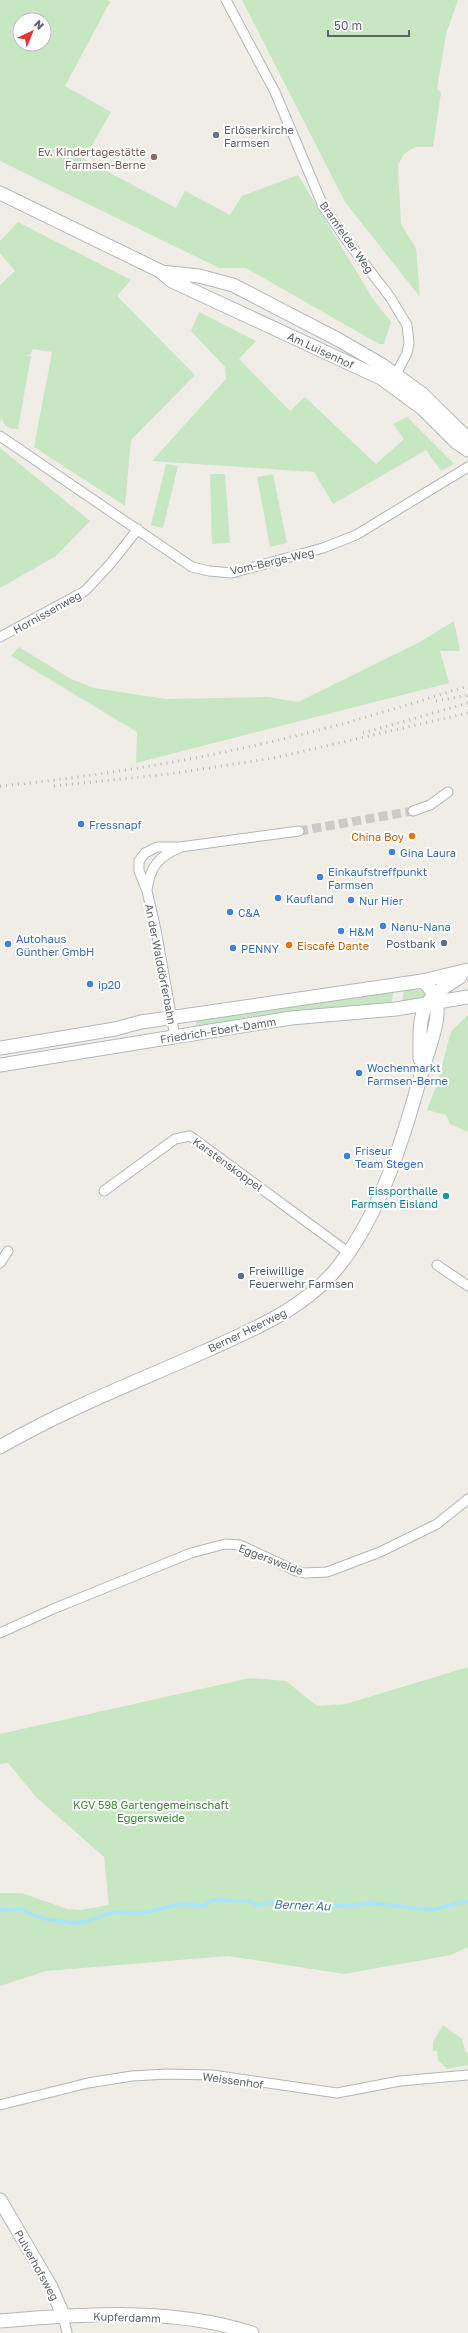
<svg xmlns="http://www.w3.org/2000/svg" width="468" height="2333" font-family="'Golos Text',sans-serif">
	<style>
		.green { fill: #c7e7c3; fill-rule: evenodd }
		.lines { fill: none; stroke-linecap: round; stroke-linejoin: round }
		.stream { stroke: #a8e3ff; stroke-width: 3.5 }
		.street-tunnel { stroke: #cccac7; stroke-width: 9; stroke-dasharray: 9 4.5; stroke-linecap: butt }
		.street-casing { stroke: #b2b5b9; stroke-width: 11 }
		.secondary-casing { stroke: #b3b7bb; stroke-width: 15 }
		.street { stroke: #fff; stroke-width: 9 }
		.secondary { stroke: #fff; stroke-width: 13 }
		.rail { stroke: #b5b6b7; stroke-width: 3; stroke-dasharray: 1 5; stroke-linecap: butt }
		.worship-dot { fill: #6b7280; stroke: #fff; stroke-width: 1.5 }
		.education-dot { fill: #8d6e63; stroke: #fff; stroke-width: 1.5 }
		.shop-dot { fill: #3f7fe0; stroke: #fff; stroke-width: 1.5 }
		.food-dot { fill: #e8710a; stroke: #fff; stroke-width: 1.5 }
		.service-dot { fill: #5c6f8a; stroke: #fff; stroke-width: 1.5 }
		.culture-dot { fill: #0f9aa8; stroke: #fff; stroke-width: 1.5 }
		.labels { text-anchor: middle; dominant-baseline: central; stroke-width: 4; stroke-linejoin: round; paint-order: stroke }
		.worship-label { font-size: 11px; fill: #5b616d; stroke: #fff; text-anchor: start }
		.education-label { font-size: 11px; fill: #785e54; stroke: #fff; text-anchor: end }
		.street-label { font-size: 11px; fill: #5e6367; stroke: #fff }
		.shop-label { font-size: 11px; fill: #366cbe; stroke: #fff; text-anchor: start }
		.food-label { font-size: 11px; fill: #c56008; stroke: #fff; text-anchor: end }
		.service-label { font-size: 11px; fill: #4e5e75; stroke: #fff; text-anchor: end }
		.culture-label { font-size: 11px; fill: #0d838f; stroke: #fff; text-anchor: end }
		.park-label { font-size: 11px; fill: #3b8635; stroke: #fff }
		.water-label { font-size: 12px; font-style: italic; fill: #3d79a0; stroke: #fff }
	</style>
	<rect width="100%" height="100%" fill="#f0ede7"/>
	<path class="green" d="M0,0H107L110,2L65,86L111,112L84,159L176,208L185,191L230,215L242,196L298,175L373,299L391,322L384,344H379L246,268H219L0,161ZM20,20H44V44H20Z
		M242,0H458L446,34L437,89L441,93L433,147H415L404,154L398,165L401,224L416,248L420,297L345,202Z
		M18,222L131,280L117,296L195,375L131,440L125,506L34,447L52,352L33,349L30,355H23L31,356L18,429C9,429 2,426 2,416L0,423V285L15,271L0,253V241Z
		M199,312L256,341L239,359L290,411L305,397L376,464L404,439L393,424L407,417L454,464L441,471L426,450L333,504L314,472L152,461L226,379L225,367L191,331Z
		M0,448L90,521L56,556L0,588Z
		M166,464L178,466L163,528L151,525Z
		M210,474H225L230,543L212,544Z
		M273,474L287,543L270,547L257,477Z
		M454,621L460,651H440L449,683L136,763L137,732L11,656L19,647L71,679L94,688L166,699L268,697L298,702L418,643Z
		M415,988L427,994L425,1000L402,1003L404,989Z
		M394,990L391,1004L197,1027L196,1020Z
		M468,1015V1132L450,1124L446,1115L427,1110L438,1081L451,1031Z
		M468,1667V1947L451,1955L344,1974L228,1956L46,1971L0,1986V1893H22L67,1909L81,1910L109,1905L104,1857L36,1797L8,1763L0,1764V1734L250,1678L286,1681L317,1706L346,1704Z
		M443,2025L462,2039L465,2051L468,2053V2065L447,2069L438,2060L437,2051H433V2042Z"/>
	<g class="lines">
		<path class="stream" d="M0,1910L23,1909L33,1915L45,1919L74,1923L88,1921L113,1912L142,1913L182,1904L205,1906L211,1900L250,1901L256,1905L277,1902L342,1906L372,1903L431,1910L468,1901"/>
		<path class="street-tunnel" d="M299,831L413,811"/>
		<defs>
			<path id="street" d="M226,0L275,92L323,206L348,242L390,297L407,325L409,343L407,353L393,380
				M0,436L192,567L209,571L232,573L323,548L356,535L468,467
				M0,637L85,591L111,563L138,529
				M413,811L430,805L448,792
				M147,890C150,867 158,857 179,848
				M175,1037L156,930L147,891L139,871V861L145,853L157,847H180L299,831
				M104,1191L175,1139L190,1136L349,1253
				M0,1263L8,1251
				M437,1265L468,1286
				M0,1633L53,1609L191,1553L225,1544L240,1545L296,1571L305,1573L327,1572L380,1552L437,1524L468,1499
				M0,2105L88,2083L132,2076L167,2074L212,2075L337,2093L400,2081L468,2075
				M63,2315L67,2333"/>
			<path id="secondary" d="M0,193L160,271L172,281L381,378L422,408L456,442L468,450
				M161,272L199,276L233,285L339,340L382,365L421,393L468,439
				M0,1048L115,1029L141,1022L422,981L468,970
				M420,1059C420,1012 417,1003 460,977
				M0,1065L291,1018L396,1009L468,997
				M0,1447C67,1408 139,1381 210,1349C256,1328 305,1308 338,1267C381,1213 404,1137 422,1071C429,1044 452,1002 422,981
				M0,2200L51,2287L63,2315
				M0,2321C81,2314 173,2307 252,2333"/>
		</defs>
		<use href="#street" class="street-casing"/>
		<use href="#secondary" class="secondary-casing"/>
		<use href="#street" class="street"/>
		<use href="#secondary" class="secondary"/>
		<path class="rail" d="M436,701L468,695
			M363,733L468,703
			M0,786C104,776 209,758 311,732C364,719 416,702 468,686
			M54,786L169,774L274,758L468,713"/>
	</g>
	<circle class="worship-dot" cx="216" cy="135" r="4"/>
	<circle class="education-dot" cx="154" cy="157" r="4"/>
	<g class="shop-dot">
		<circle cx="81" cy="824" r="4"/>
		<circle cx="392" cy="852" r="4"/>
		<circle cx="320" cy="877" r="4"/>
		<circle cx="278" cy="898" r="4"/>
		<circle cx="351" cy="900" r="4"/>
		<circle cx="230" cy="912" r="4"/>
		<circle cx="383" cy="926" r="4"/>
		<circle cx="341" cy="931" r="4"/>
		<circle cx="8" cy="944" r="4"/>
		<circle cx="233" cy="948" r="4"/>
		<circle cx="90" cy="984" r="4"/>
		<circle cx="359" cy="1073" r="4"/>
		<circle cx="347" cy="1156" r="4"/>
	</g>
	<g class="food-dot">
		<circle cx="412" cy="836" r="4"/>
		<circle cx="289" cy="945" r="4"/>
	</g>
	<g class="service-dot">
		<circle cx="444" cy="943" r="4"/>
		<circle cx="241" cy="1276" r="4"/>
	</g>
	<circle class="culture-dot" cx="446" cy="1196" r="4"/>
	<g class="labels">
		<g class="worship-label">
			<text x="224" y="129">Erlöserkirche<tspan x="224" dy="13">Farmsen</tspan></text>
		</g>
		<g class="education-label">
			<text x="146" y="151">Ev. Kindertagestätte<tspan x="146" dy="13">Farmsen-Berne</tspan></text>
		</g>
		<g class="street-label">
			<text transform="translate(347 237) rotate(55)">Bramfelder Weg</text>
			<text transform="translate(321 350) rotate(25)">Am Luisenhof</text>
			<text transform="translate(272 561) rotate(-13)">Vom-Berge-Weg</text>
			<text transform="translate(47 612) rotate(-29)">Hornissenweg</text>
			<text transform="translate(161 964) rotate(79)">An der Walddörferbahn</text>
			<text transform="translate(218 1030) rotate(-9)">Friedrich-Ebert-Damm</text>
			<text transform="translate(228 1164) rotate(36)">Karstenskoppel</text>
			<text transform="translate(247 1330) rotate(-26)">Berner Heerweg</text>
			<text transform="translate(271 1559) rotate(21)">Eggersweide</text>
			<text transform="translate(233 2080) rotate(8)">Weissenhof</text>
			<text transform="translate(37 2265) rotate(61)">Pulverhofsweg</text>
			<text transform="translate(127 2317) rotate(2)">Kupferdamm</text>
		</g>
		<g class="shop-label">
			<text x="89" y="824">Fressnapf</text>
			<text x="400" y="852">Gina Laura</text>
			<text x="328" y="871">Einkaufstreffpunkt<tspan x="328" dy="13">Farmsen</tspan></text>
			<text x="286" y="898">Kaufland</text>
			<text x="359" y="900">Nur Hier</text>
			<text x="238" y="912">C&amp;A</text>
			<text x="391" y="926">Nanu-Nana</text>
			<text x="349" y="931">H&amp;M</text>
			<text x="16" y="938">Autohaus<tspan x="16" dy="13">Günther GmbH</tspan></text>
			<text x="241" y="948">PENNY</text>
			<text x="98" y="984">ip20</text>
			<text x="367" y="1067">Wochenmarkt<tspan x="367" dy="13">Farmsen-Berne</tspan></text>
			<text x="355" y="1150">Friseur<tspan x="355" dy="13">Team Stegen</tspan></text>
		</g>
		<g class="food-label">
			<text x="404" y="836">China Boy</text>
			<text x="297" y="945" text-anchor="start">Eiscafé Dante</text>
		</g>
		<g class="service-label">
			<text x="436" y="943">Postbank</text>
			<text x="249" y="1270" text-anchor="start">Freiwillige<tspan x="249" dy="13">Feuerwehr Farmsen</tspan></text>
		</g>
		<g class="culture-label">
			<text x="438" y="1190">Eissporthalle<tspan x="438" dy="13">Farmsen Eisland</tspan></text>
		</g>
		<g class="park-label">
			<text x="151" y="1804">KGV 598 Gartengemeinschaft<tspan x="151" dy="13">Eggersweide</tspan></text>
		</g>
		<g class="water-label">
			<text transform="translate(302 1905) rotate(2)">Berner Au</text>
		</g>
	</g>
	<g transform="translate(32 32) rotate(44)"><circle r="19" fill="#ffffff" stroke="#bfc1c2"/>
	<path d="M0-3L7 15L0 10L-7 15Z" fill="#ea3339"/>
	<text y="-6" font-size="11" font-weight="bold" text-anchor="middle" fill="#5e6367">N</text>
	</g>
	<path d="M328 30v6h81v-6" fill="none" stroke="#5e6367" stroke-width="2"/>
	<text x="334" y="30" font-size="12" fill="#5e6367" stroke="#ffffff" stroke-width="3" paint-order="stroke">50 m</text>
</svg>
